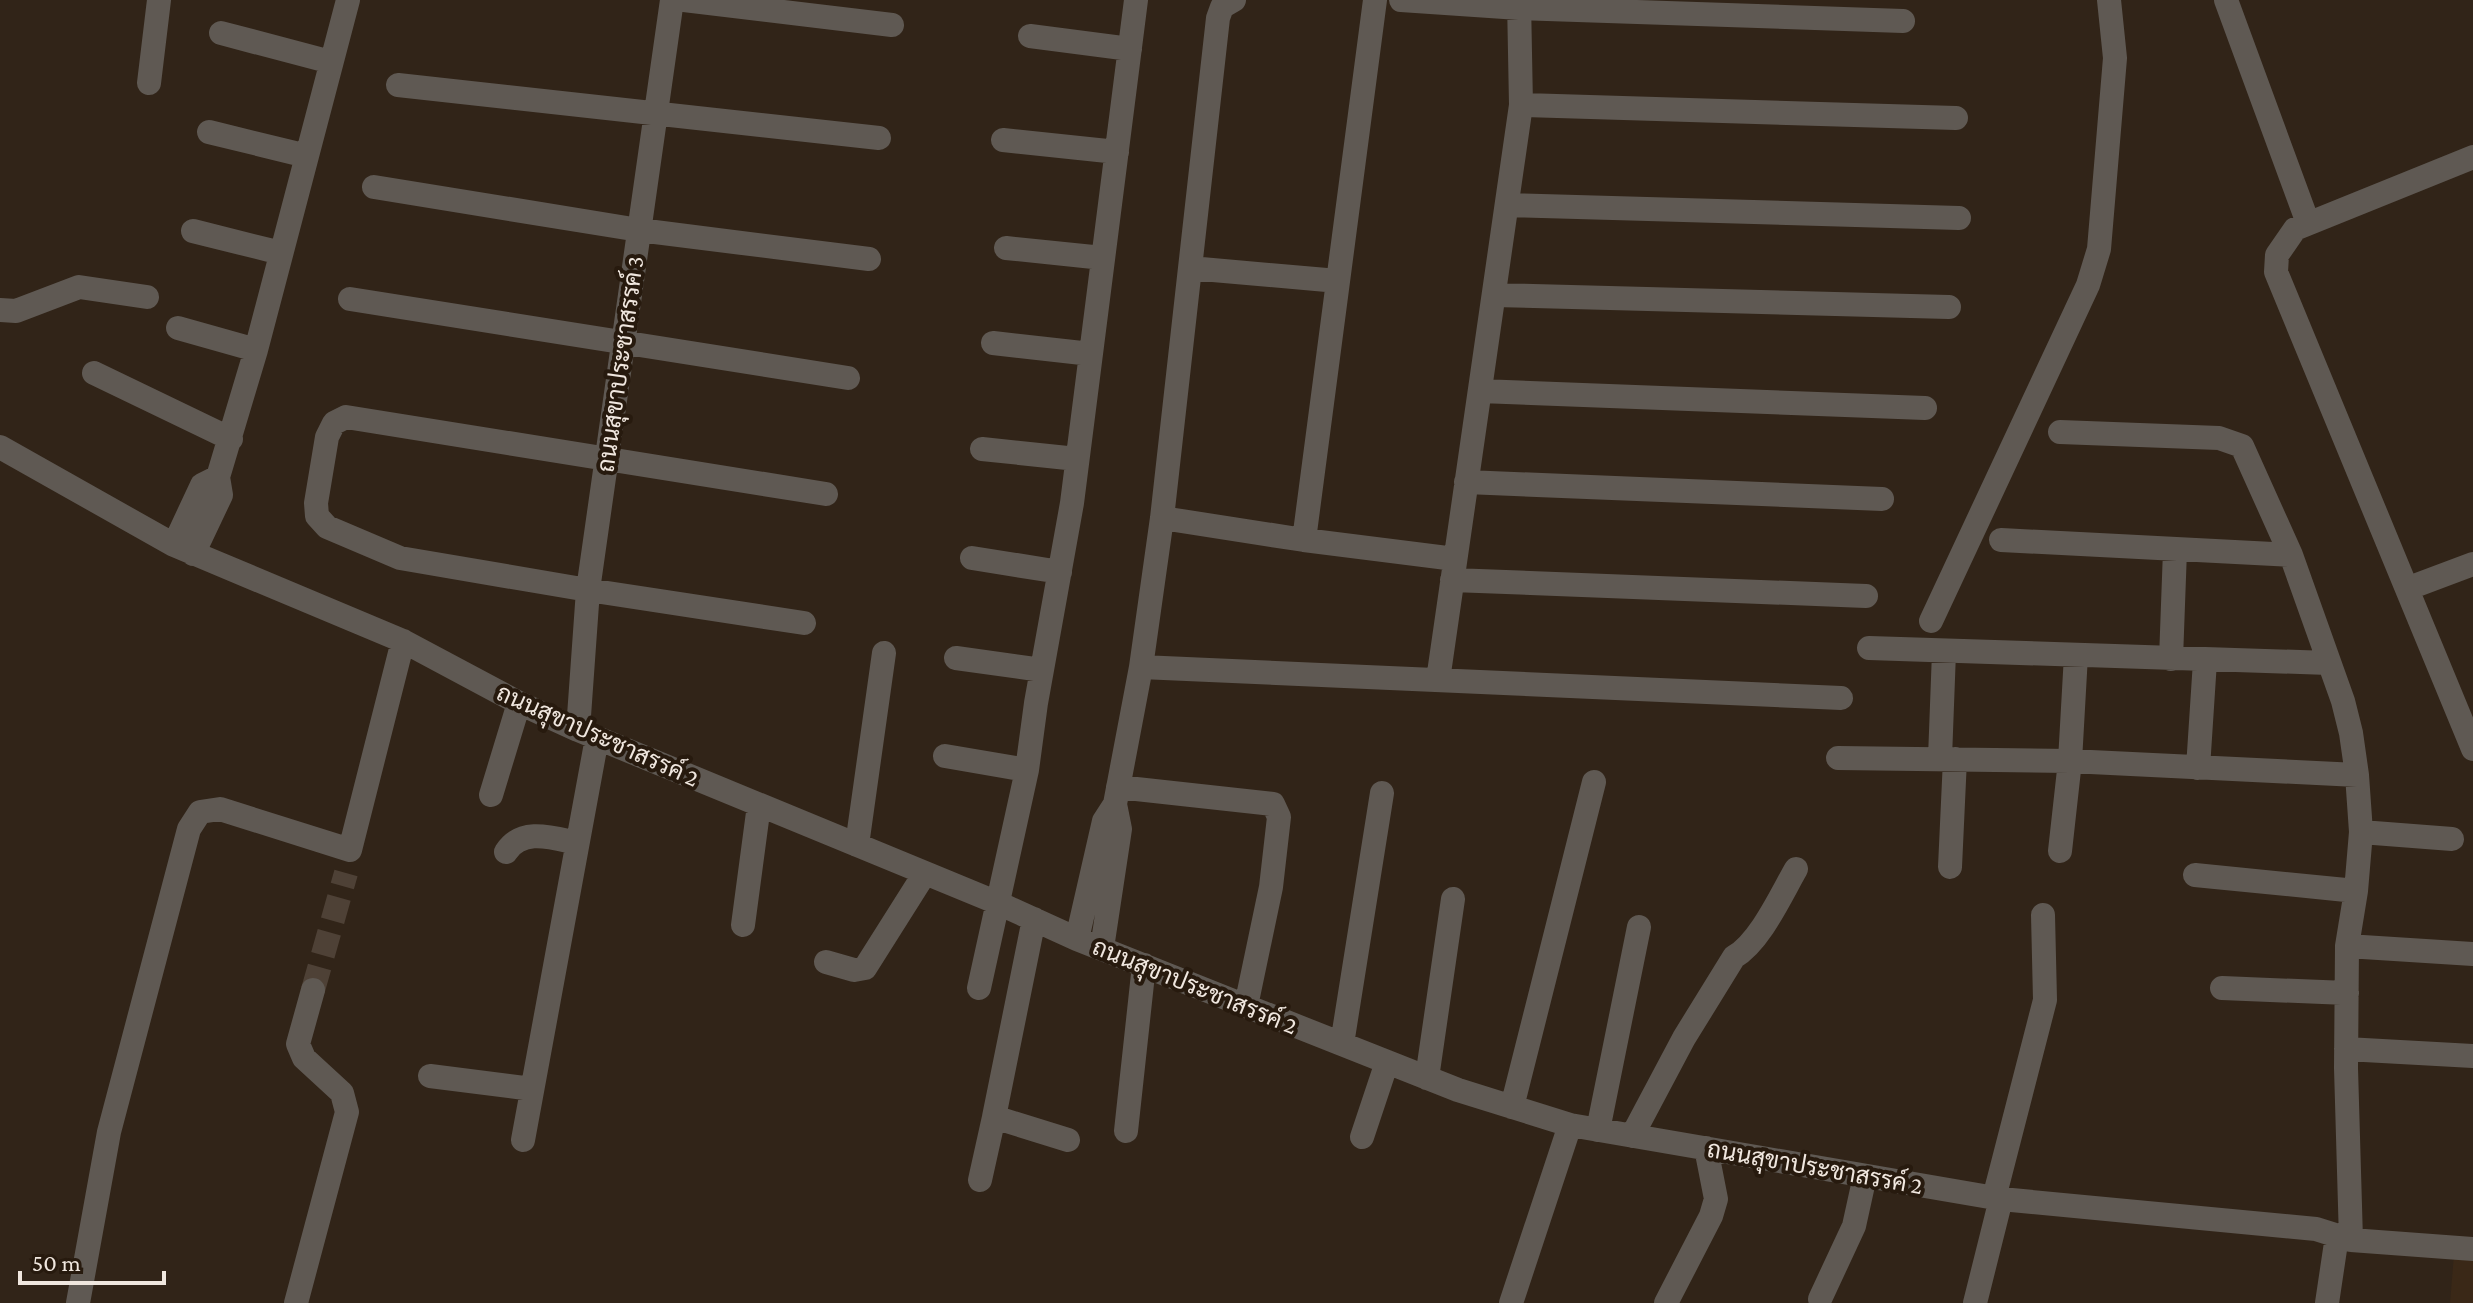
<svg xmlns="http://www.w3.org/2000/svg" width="2473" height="1303" font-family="'Crimson Pro',Sarabun,serif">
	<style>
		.built { fill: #3a2817 }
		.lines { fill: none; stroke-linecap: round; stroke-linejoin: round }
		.minor-tunnel { stroke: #4e4136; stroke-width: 24; stroke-dasharray: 24 12; stroke-linecap: butt }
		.minor { stroke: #5f5953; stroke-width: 24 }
		.labels { text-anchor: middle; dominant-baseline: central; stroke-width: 8; stroke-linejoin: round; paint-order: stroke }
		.street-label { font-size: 24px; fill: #f0e7df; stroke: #271a0e }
	</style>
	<rect width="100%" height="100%" fill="#312418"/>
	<path class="built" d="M2454,1254L2473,1255V1303H2450Z"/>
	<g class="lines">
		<path class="minor-tunnel" d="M313,990L346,873"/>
		<path class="minor" d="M684,0L892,25
			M1401,0L1519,8L1903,21
			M2226,0L2308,223
			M221,33L331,62
			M1030,36L1130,49
			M149,83L159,0
			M398,85L879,138
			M1521,105L1956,118
			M209,132L307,156
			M1003,140L1117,152
			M2473,157L2295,229L2277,255L2276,272L2473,749
			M374,187L639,230L869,259
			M1507,205L1959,218
			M193,231L281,253
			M1006,248L1103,258
			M1190,268L1338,281
			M1494,295L1949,307
			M350,299L848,378
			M0,310L16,311L79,287L147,297
			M178,328L256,350
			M993,343L1091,354
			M94,373L231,439
			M1480,391L1925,408
			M2060,432L2219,438L2242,446L2291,555L2343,701L2351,733L2357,775L2361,832L2356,891L2347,946L2346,1068L2351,1240
			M0,447L174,545L403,641L519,703L578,730L998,903L1077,939L1458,1090L1570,1125L2001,1199L2316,1229L2351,1240L2473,1249
			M982,449L1077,459
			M1466,482L1882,499
			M1162,518L1304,540L1455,559
			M1304,540L1375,0
			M2001,540L2291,555
			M174,545L202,485L218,477
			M193,554L221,495L218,477L256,350L348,0
			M972,558L1060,572
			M1452,580L1866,596
			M2409,588L2473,564
			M1931,621L2088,285L2099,249L2115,58L2109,0
			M804,623L588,590L400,558L327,527L317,516L316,503L327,437L334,423L346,417L826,494
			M1869,648L2329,663
			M956,658L1042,670
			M2171,659L2175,550
			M1141,667L1841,698
			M1438,680L1521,105L1519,0
			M578,730L588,590L672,0
			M945,756L1027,770
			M1838,758L2070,761L2357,775
			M1940,758L1944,652
			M2198,768L2205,661
			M1118,787L1273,804L1279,817L1271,887L1246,1006
			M491,795L519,703
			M2361,832L2452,839
			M857,845L884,653
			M2060,851L2070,761L2076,655
			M506,852C522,827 553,838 577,843
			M1950,867L1955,759
			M2195,875L2356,891
			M1034,919L994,1117L1068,1140
			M743,925L759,805
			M1077,939L1104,821L1115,804L1141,667L1162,518L1218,18L1222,7L1234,0
			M2347,946L2473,954
			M1102,948L1120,829L1115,804
			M826,962L854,970L865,968L925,873
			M979,988L1027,770L1036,703L1072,503L1136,0
			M2222,988L2347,993
			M1342,1044L1382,793
			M2346,1049L2473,1056
			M430,1076L532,1089
			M1427,1078L1453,899
			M1512,1107L1594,782
			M1598,1130L1639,927
			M1126,1131L1144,965
			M1632,1136L1684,1038L1734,957C1760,942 1781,895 1796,869
			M1362,1137L1387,1062
			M523,1140L597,738
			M980,1180L994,1117
			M1994,1198L2045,1000L2043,915
			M1820,1299L1854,1226L1865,1176
			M78,1303L109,1132L189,829L200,812L220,809L350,850L403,641
			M296,1303L347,1112L342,1093L304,1058L298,1044L313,990
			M1511,1303L1570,1125
			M1666,1303L1711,1216L1716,1199L1706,1148
			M1975,1303L2001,1199
			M2327,1303L2337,1236"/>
	</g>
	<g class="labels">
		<g class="street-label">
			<text transform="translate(620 364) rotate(-82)">ถนนสุขาประชาสรรค์ 3</text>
			<text transform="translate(598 735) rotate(24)">ถนนสุขาประชาสรรค์ 2</text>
			<text transform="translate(1195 986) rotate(22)">ถนนสุขาประชาสรรค์ 2</text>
			<text transform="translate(1815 1167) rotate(10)">ถนนสุขาประชาสรรค์ 2</text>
		</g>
	</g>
	<path d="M20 1271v12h144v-12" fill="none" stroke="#f0e7df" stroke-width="4"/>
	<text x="32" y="1271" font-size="24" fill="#f0e7df" stroke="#271a0e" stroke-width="6" paint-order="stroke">50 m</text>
</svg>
